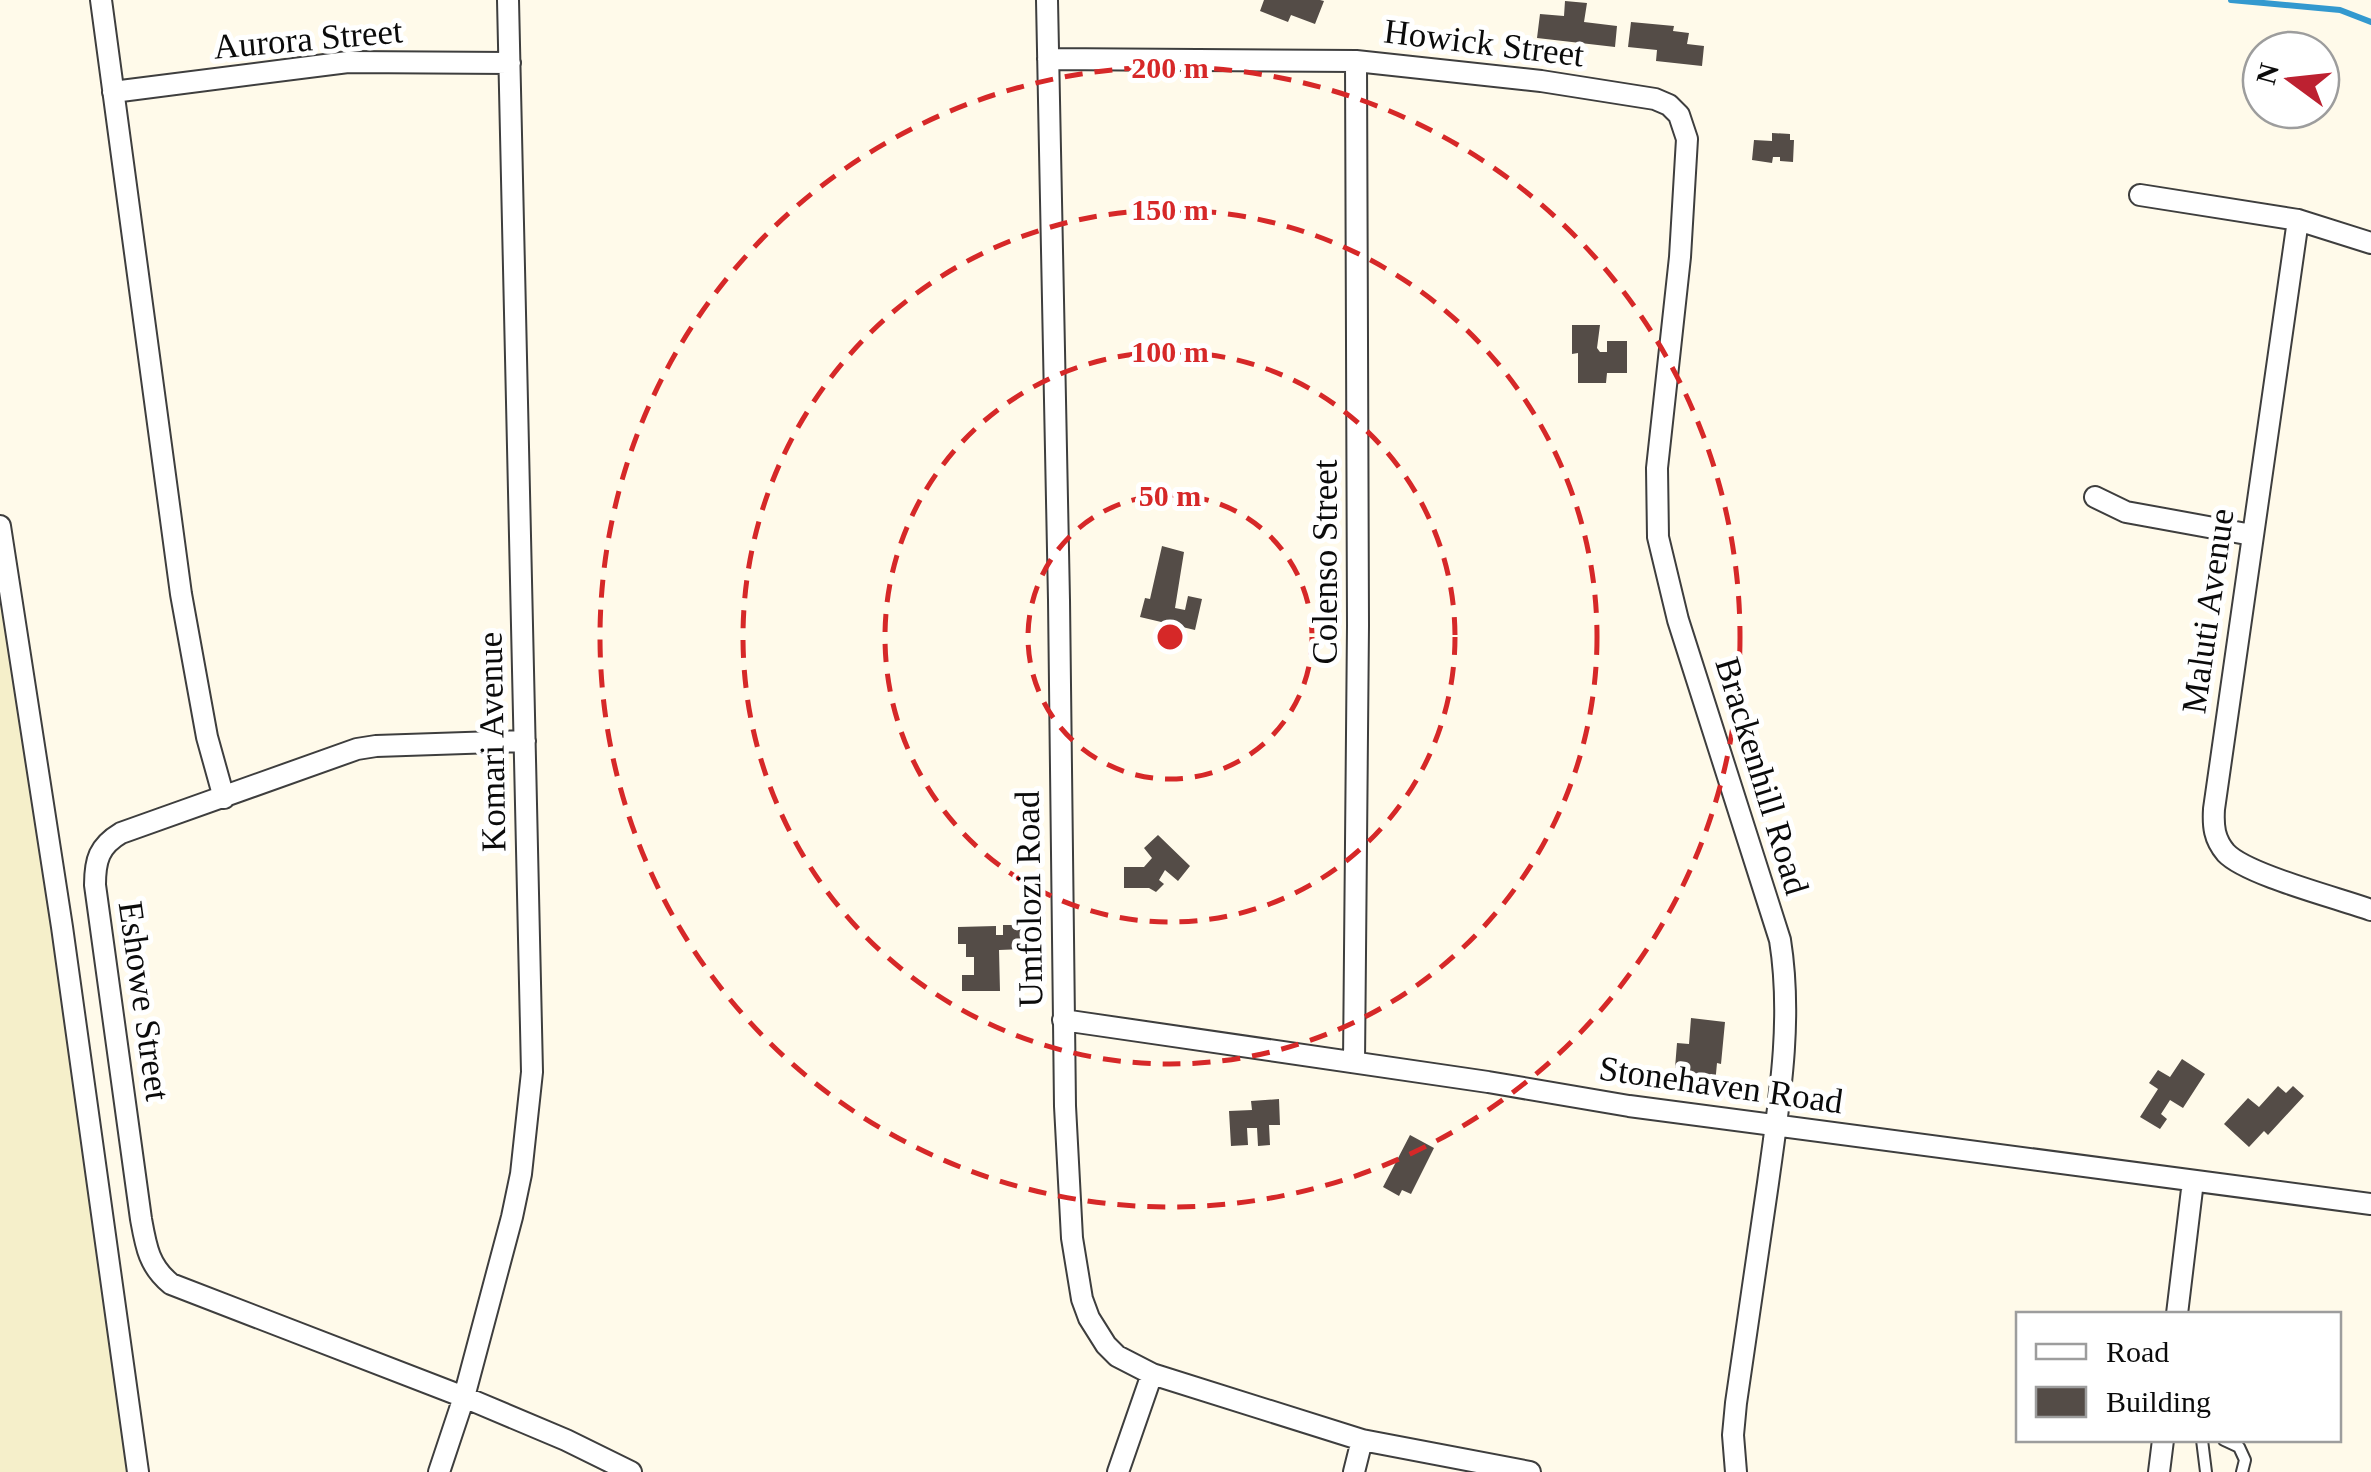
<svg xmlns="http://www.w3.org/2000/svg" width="2371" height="1472" font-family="'Times New Roman',serif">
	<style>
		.farmland { fill: #f5efca }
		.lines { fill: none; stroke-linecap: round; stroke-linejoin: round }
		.stream { stroke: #3399cf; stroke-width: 6 }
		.building { fill: #544c47 }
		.lane-casing { stroke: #3e3e3e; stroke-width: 14 }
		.street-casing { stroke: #3e3e3e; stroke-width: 24 }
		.lane { stroke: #fff; stroke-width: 10 }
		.street { stroke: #fff; stroke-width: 20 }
		.ring { fill: none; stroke: #d62828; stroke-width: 5; stroke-dasharray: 18 12 }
		.labels { text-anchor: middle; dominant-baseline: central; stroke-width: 10; stroke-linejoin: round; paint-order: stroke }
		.street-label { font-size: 35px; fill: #0b0b0b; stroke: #fff }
		.centre { fill: #d62828; stroke: #fff; stroke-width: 5 }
		.ring-label { font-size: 30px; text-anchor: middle; font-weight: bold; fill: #d62828; stroke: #fff; stroke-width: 10; stroke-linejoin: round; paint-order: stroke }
	</style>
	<rect width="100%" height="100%" fill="#fffaea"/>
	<path class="farmland" d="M0,560L130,1472H0Z"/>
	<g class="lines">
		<path class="stream" d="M2231,0L2340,10L2371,22"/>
	</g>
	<path class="building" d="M1264,0H1320L1324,1L1315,24L1291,15L1288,22L1260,11Z
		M1565,1L1587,3L1584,22L1617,26L1615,47L1537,38L1540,14L1564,16Z
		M1631,22L1674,26L1673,31L1689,33L1687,44L1704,46L1702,66L1656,61L1657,50L1628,47Z
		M1772,133L1790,134V140H1794L1793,162L1780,161V157H1773L1772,163L1752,160L1754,140L1772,141Z
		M1572,325H1600L1597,348L1600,352H1607V341H1627V373H1607L1606,383H1578V353L1572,354Z
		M1162,546L1184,552L1175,608L1185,610L1188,596L1202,599L1195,630L1140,617L1145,598L1150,599Z
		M1158,835L1190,866L1178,881L1165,870L1159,880L1164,884L1156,892L1149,888H1124V867H1144L1152,858L1144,848Z
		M1003,925H1025V949L999,950L1000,991H962V975H974V957H966V944H958V927L996,926V935H1003Z
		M1691,1018L1725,1022L1721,1064L1717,1063L1714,1095L1688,1093L1690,1069L1675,1068L1677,1043L1689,1044Z
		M2182,1059L2205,1074L2183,1108L2170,1100L2161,1114L2167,1119L2160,1129L2140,1117L2158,1089L2149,1083L2158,1070L2170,1077Z
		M2278,1086L2286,1093L2293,1086L2304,1096L2268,1135L2264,1131L2249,1147L2224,1124L2248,1098L2259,1107Z
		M1279,1099L1280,1125H1269L1270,1145L1258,1146L1257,1128H1247L1248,1145L1231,1146L1229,1111L1252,1110L1251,1101Z
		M1410,1135L1434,1148L1411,1194L1402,1190L1399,1196L1383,1187Z"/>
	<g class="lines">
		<defs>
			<path id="lane" d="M2202,1440L2206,1472
				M2224,1440L2239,1447L2245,1460L2242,1472"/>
			<path id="street" d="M101,0L181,594L207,737L224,798
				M1047,0L1059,600L1065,1106L1072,1238L1082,1299L1089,1318L1106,1345L1117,1356L1152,1374L1362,1440L1530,1472
				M1048,59L1356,61L1541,81L1655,99L1669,105L1679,115L1687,139L1680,257L1657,468L1658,537L1678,620L1780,940C1793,1021 1779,1103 1768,1183C1757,1256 1747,1330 1736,1403L1733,1435L1736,1472
				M113,92L348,62L510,63
				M2140,195L2298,220L2371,243
				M2298,220L2214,809C2213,826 2214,839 2226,853C2247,875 2338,898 2371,910
				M2095,497L2126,512L2252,535
				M0,526L62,927L138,1472
				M525,741L376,746L357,749L121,833C99,846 95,860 95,885L141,1219C146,1247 149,1266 171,1284L464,1397L566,1440L631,1472
				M1063,1020L1488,1082L1629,1106L2371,1204
				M1354,1062L1358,625L1356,61
				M2177,1314L2193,1181
				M439,1472L464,1397L512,1217L521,1174L532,1072L508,0
				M1118,1472L1152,1374
				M1354,1472L1362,1440
				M2159,1472L2163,1440"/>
		</defs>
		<use href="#lane" class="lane-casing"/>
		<use href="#street" class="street-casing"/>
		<use href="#lane" class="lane"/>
		<use href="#street" class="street"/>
	</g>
	<g class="ring">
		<circle cx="1170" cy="637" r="142"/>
		<circle cx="1170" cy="637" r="285"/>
		<circle cx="1170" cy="637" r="427"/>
		<circle cx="1170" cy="637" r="570"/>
	</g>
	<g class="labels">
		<g class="street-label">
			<text transform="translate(308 39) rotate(-5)">Aurora Street</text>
			<text transform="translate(1484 43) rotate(7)">Howick Street</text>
			<text transform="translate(1325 562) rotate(-90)">Colenso Street</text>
			<text transform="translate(2208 611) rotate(-82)">Maluti Avenue</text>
			<text transform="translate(492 742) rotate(-91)">Komari Avenue</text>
			<text transform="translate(1762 776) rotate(73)">Brackenhill Road</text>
			<text transform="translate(1029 899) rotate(-91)">Umfolozi Road</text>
			<text transform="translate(144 1001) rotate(82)">Eshowe Street</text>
			<text transform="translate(1721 1085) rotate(8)">Stonehaven Road</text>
		</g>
	</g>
	<circle cx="1170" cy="637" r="15" class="centre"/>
	<g class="ring-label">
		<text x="1170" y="78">200 m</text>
		<text x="1170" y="220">150 m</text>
		<text x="1170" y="362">100 m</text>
		<text x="1170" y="506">50 m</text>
	</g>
	<rect x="2016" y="1312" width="325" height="130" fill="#ffffff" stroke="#9d9d9d" stroke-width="2.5"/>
	<rect x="2036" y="1344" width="50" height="15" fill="#ffffff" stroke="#9d9d9d" stroke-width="2.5"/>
	<text x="2106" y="1362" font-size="30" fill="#0b0b0b">Road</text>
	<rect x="2036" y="1387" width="50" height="30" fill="#544c47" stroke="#9d9d9d" stroke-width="2.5"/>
	<text x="2106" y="1412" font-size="30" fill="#0b0b0b">Building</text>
	<g transform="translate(2291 80) rotate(285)"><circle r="48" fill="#ffffff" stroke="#9d9d9d" stroke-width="2.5"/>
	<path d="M0-8L18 38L0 25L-18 38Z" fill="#bd2131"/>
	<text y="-15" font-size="28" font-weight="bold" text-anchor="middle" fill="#0b0b0b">N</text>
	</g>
</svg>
